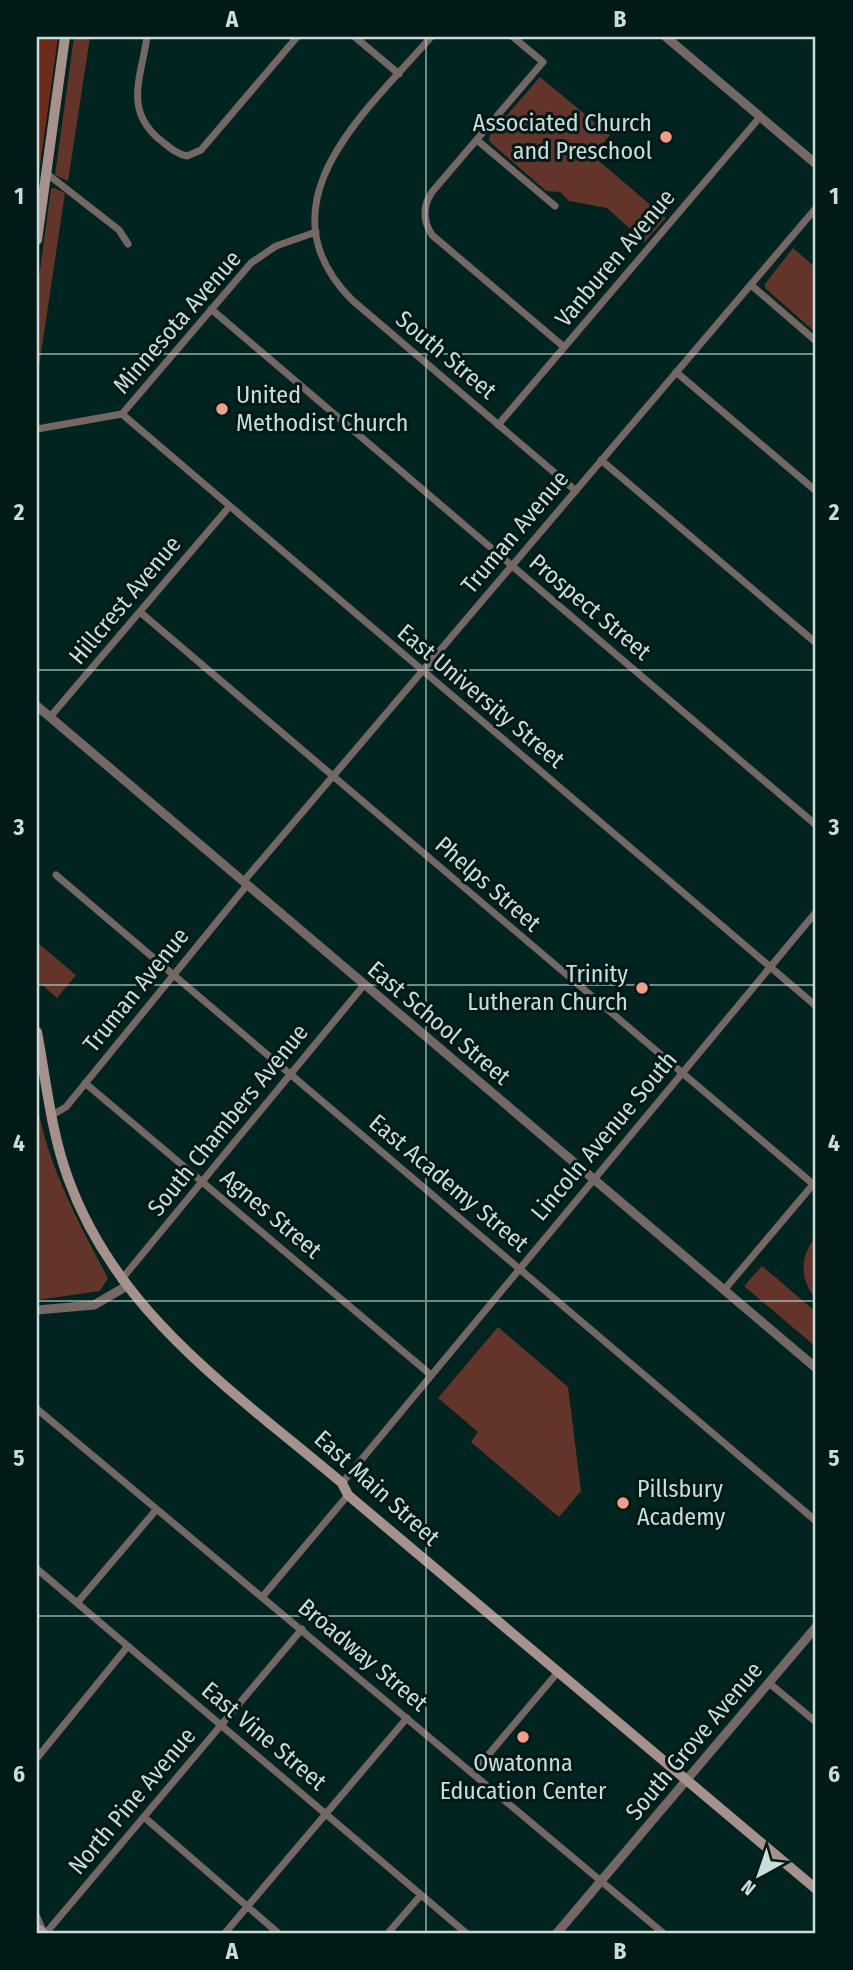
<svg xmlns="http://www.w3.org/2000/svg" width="853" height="1970" font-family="'Fira Sans Condensed',sans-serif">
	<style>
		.green { fill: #63352a }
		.forest { fill: #6e2a1a }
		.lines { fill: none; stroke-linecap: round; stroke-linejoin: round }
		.minor { stroke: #756764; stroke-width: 7 }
		.tertiary { stroke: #756764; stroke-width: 9 }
		.secondary { stroke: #a7918c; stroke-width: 10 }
		.grid { fill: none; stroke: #cbdddb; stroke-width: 2; stroke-opacity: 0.55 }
		.poi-dot { fill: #f49e89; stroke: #011917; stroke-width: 2.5 }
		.labels { text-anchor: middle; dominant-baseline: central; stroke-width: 6; stroke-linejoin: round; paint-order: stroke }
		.poi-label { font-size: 24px; fill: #cbdddb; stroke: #011917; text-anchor: end }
		.street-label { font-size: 24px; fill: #cbdddb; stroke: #011917 }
		.neatline { fill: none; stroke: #cbdddb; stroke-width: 2.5 }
		.grid-label { font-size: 23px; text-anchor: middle; font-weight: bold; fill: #cbdddb }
	</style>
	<rect width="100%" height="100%" fill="#012421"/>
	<path class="green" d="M74,37H90L68,181L55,175Z
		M540,77L610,135L593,156L666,218L645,242L607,208L569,201L560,192L546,191L489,141L490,135Z
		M54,188L65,193L37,380V292L51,189Z
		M793,248L816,268V333L765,288V284Z
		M37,934L38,943L76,975L57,998L41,984L37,988Z
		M37,1103C47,1164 79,1224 108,1278L100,1291L37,1300Z
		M816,1236V1299C799,1280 800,1255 816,1236Z
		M762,1266L816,1312V1347L744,1286Z
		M498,1327L568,1387L581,1491L559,1517L471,1442L478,1432L438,1398Z"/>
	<path class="forest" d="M37,37H58L37,187Z"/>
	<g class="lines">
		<path class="minor" d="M147,37C141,78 124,109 159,139C168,146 176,154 187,156L201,150L297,37
			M355,37L399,74
			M431,37C368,110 256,203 352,300L576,491
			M513,37L543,62L432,192C422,207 423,221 432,235L564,347
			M477,140L555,206
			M46,173L119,230L128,244
			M751,285L816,341
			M211,309L816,825
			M676,372L816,491
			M122,414L816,1006
			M122,414L251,263L276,246L316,232
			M498,425L760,117
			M37,429L122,414
			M601,460L816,643
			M140,612L813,1184
			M50,717L229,507
			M56,875L816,1521
			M243,882L816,208
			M85,1083L431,1375
			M52,1115L66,1107L247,885
			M121,1280L364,985
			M724,1290L816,1181
			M37,1409L663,1933
			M342,1483L816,912
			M37,1569L466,1933
			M263,1596L348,1495
			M77,1603L156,1510
			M769,1683L816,1722
			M37,1758L128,1646
			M473,1773L558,1672
			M144,1817L278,1933
			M37,1917L44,1933
			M46,1933L302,1629
			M225,1933L407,1718
			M388,1933L421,1895"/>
		<path class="tertiary" d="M666,37L816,164
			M37,706L816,1368
			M37,1310L94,1305L125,1287
			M557,1933L816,1627"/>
		<path class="secondary" d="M37,240L65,37
			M37,1032C46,1080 51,1132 68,1178C117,1315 236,1393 342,1483L348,1495L816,1889
			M37,1928L43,1933"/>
	</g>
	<path class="grid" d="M426,37V1933M37,354H816M37,670H816M37,985H816M37,1301H816M37,1616H816"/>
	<g class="poi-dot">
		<circle cx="666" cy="137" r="7"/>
		<circle cx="222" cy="409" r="7"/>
		<circle cx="642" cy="988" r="7"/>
		<circle cx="623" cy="1503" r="7"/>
		<circle cx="523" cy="1737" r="7"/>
	</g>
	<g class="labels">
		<g class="poi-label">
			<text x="652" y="123">Associated Church<tspan x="652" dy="28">and Preschool</tspan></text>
			<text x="236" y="395" text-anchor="start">United<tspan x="236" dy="28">Methodist Church</tspan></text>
			<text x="628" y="974">Trinity<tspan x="628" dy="28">Lutheran Church</tspan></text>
			<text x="637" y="1489" text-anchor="start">Pillsbury<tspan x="637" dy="28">Academy</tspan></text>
			<text x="523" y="1763" text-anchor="middle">Owatonna<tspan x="523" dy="28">Education Center</tspan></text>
		</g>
		<g class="street-label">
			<text transform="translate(615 258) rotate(-50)">Vanburen Avenue</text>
			<text transform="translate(177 322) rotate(-49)">Minnesota Avenue</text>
			<text transform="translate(446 355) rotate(40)">South Street</text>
			<text transform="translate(515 532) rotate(-50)">Truman Avenue</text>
			<text transform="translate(125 600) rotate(-50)">Hillcrest Avenue</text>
			<text transform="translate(590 607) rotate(40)">Prospect Street</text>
			<text transform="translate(481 696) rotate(40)">East University Street</text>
			<text transform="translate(488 884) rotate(41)">Phelps Street</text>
			<text transform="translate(136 990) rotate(-51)">Truman Avenue</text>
			<text transform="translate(439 1023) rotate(40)">East School Street</text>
			<text transform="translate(228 1120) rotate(-51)">South Chambers Avenue</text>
			<text transform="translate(604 1136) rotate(-50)">Lincoln Avenue South</text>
			<text transform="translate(449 1183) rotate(40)">East Academy Street</text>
			<text transform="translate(271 1214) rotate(40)">Agnes Street</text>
			<text transform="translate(377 1488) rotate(42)">East Main Street</text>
			<text transform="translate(363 1655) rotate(40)">Broadway Street</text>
			<text transform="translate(264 1736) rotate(40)">East Vine Street</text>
			<text transform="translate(694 1741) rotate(-50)">South Grove Avenue</text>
			<text transform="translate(132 1801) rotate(-50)">North Pine Avenue</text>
		</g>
	</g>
	<rect width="853" height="1970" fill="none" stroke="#011917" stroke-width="77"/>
	<g transform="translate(759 1875) rotate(220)" stroke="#011917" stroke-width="5" paint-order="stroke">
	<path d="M0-5L12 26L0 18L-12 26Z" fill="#cbdddb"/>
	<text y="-10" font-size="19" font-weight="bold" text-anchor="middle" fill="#cbdddb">N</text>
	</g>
	<rect x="38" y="38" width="776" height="1894" class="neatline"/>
	<g class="grid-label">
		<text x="232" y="27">A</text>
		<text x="620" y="27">B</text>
		<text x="19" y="204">1</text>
		<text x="834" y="204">1</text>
		<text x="19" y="520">2</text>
		<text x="834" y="520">2</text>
		<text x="19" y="835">3</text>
		<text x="834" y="835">3</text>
		<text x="19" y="1151">4</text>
		<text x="834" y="1151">4</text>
		<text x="19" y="1466">5</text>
		<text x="834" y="1466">5</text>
		<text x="19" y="1782">6</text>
		<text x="834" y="1782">6</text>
		<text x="232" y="1959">A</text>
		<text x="620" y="1959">B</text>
	</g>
</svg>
